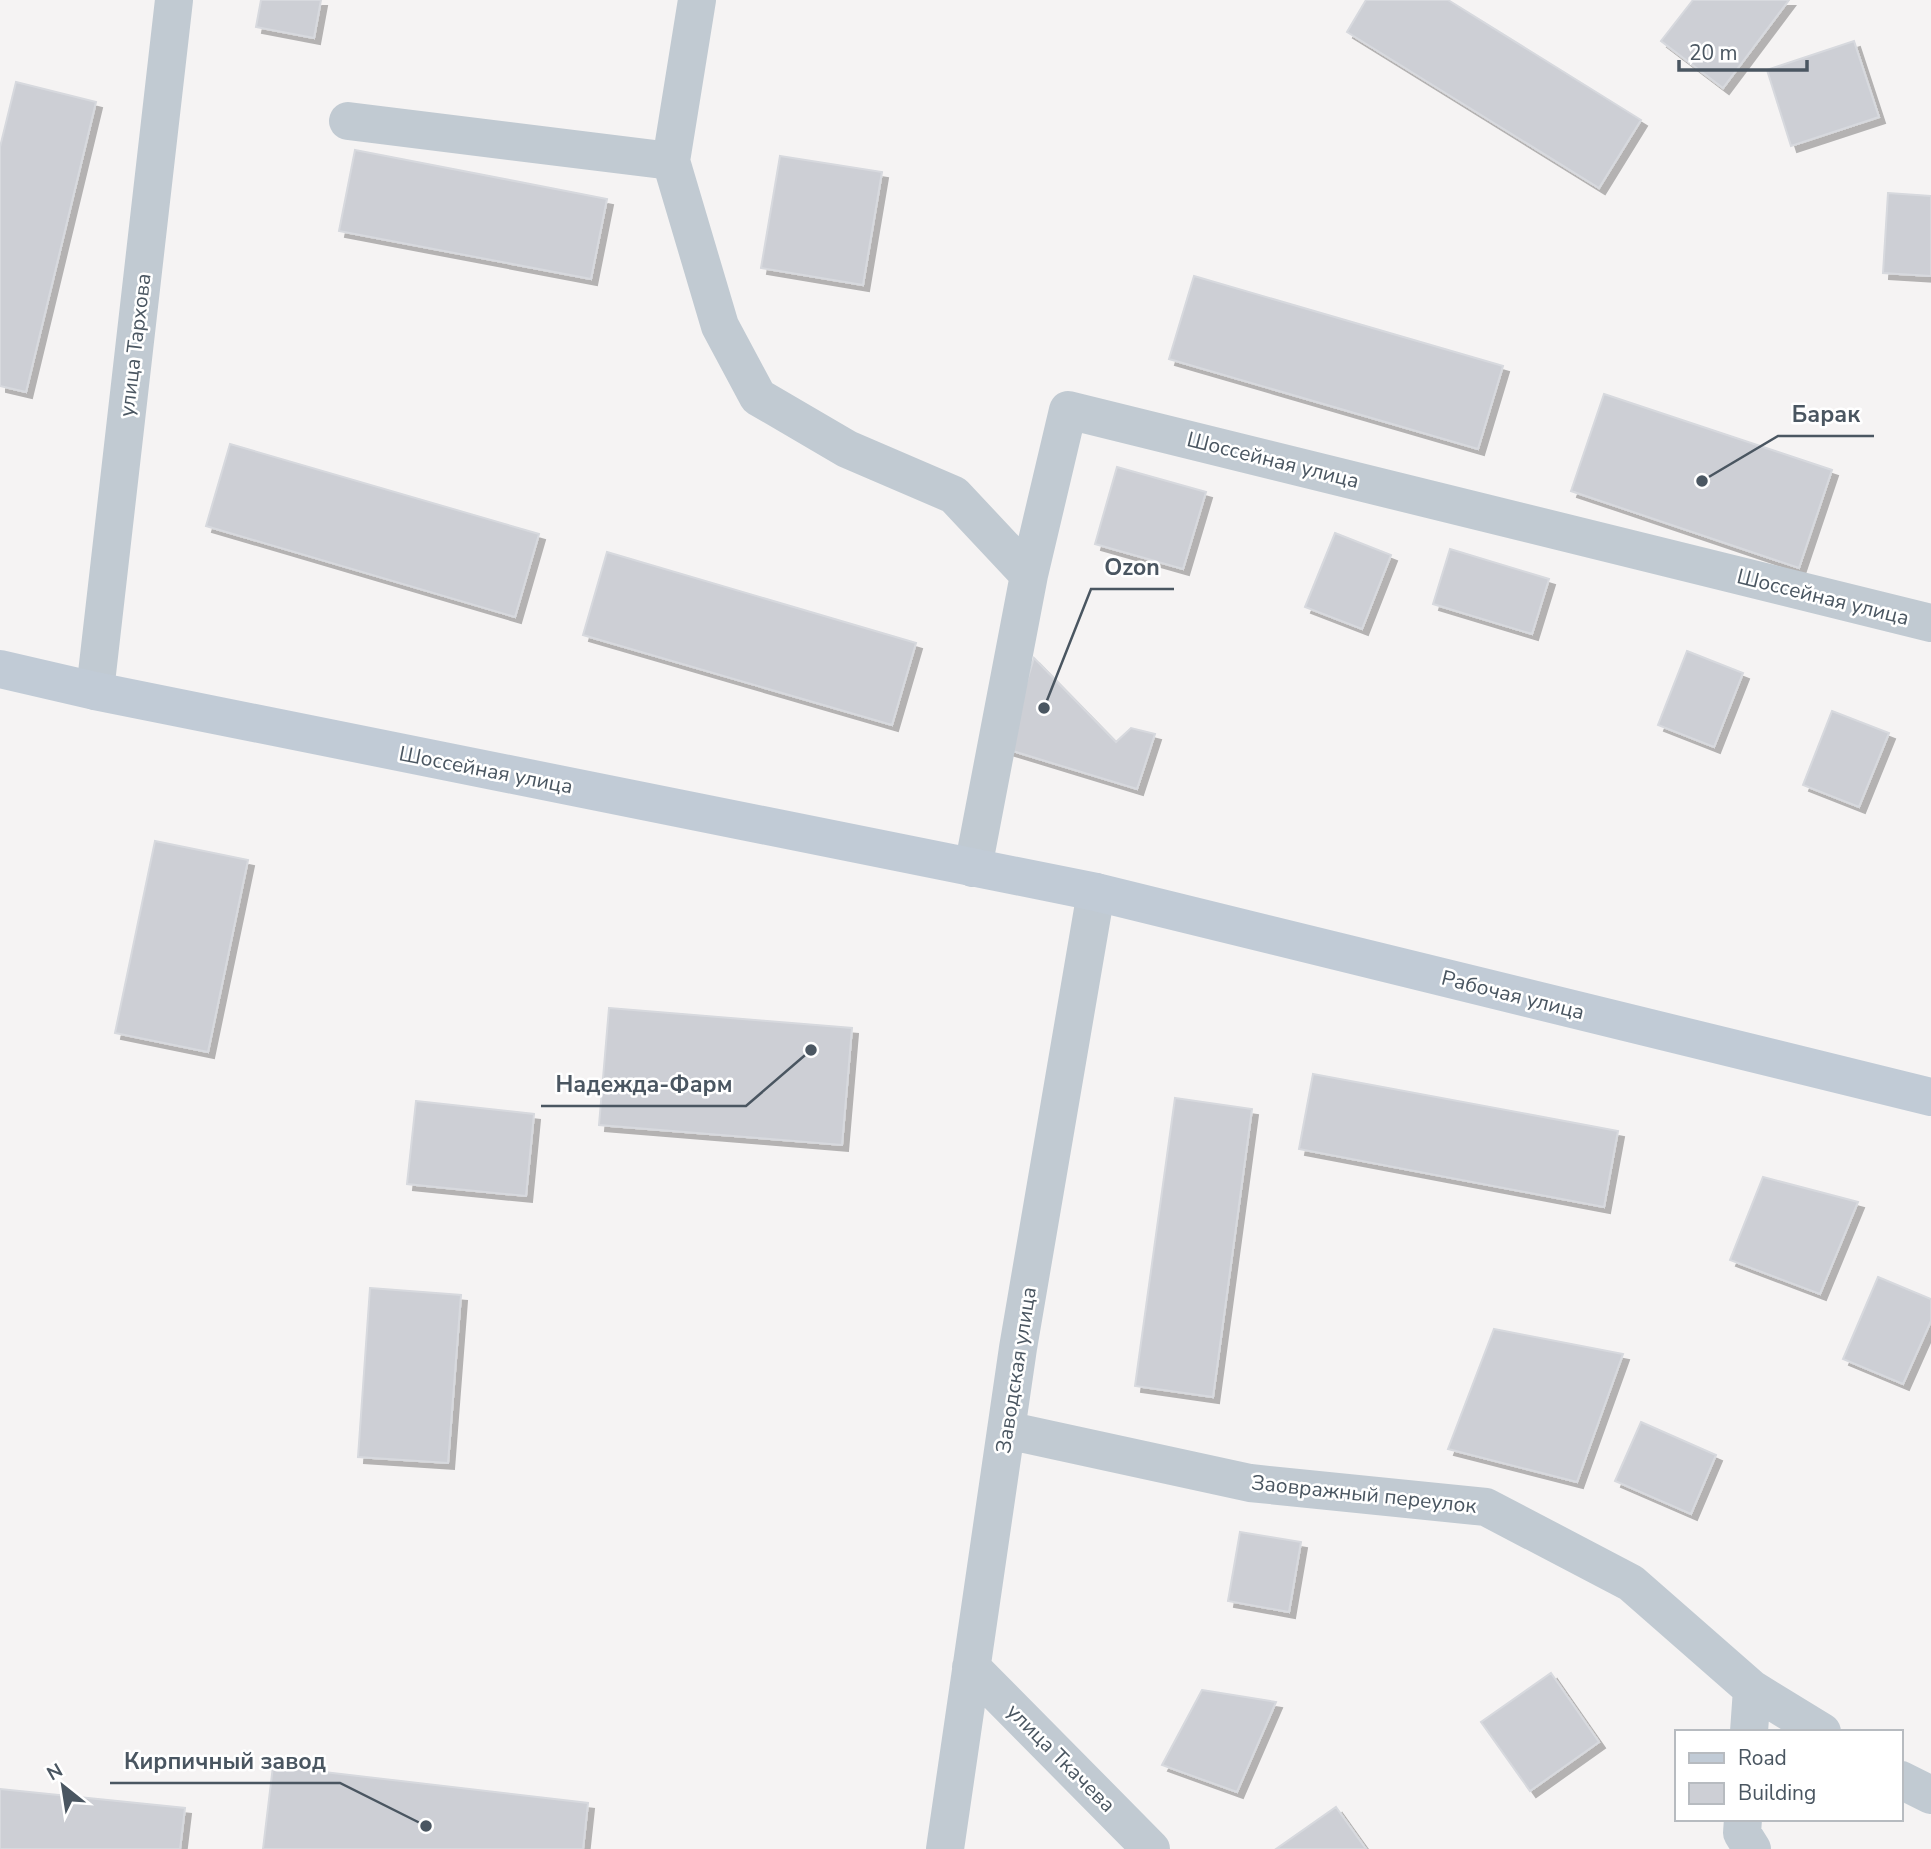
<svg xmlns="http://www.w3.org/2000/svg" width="1931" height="1849" font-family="'Nunito Sans',sans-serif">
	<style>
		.building { fill: #cdcfd5; stroke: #d7d9de; stroke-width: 2; filter: url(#shadow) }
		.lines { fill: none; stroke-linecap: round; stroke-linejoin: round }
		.street { stroke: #c1cad2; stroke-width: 38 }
		.secondary { stroke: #c1cbd6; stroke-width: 38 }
		.labels { text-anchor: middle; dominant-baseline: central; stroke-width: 5; stroke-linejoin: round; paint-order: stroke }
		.street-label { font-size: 21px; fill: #4a5661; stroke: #fff }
		.leader { fill: none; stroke: #4a5661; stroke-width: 2.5 }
		.callout-dot { fill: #4a5661; stroke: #fff; stroke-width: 2.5 }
		.callout-label { font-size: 23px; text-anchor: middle; font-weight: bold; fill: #4a5661; stroke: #fff; stroke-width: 5; stroke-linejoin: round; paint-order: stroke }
	</style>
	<defs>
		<filter id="shadow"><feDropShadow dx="6" dy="6" stdDeviation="0" flood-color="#0004"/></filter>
	</defs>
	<rect width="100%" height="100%" fill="#f5f3f3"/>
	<path class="building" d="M261,0H321L314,38L256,27Z
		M1366,0H1448L1641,120L1599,188L1347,32Z
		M1693,0H1789L1723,88L1661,41Z
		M1854,41L1879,117L1791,146L1767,70Z
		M16,82L96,102L26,392L0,386V147Z
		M355,150L607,199L591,279L339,231Z
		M780,156L882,172L863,285L761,268Z
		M1888,193L1931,196V276L1883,273Z
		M1194,276L1503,366L1478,449L1169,359Z
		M1604,394L1832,470L1799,568L1571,491Z
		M230,444L539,534L515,617L206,526Z
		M1117,467L1206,492L1183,569L1095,544Z
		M1335,533L1391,555L1362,629L1305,607Z
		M1450,549L1549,579L1532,634L1433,604Z
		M607,552L916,643L892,725L583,635Z
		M1687,651L1743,673L1714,747L1658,725Z
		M1034,658L1116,742L1131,728L1155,734L1137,789L1006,749Z
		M1832,711L1889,733L1859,807L1803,785Z
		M155,841L248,860L208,1052L115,1033Z
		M609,1008L852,1028L842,1145L599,1125Z
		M1313,1074L1618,1131L1604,1207L1299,1149Z
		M1175,1098L1252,1109L1213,1397L1135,1386Z
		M416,1101L534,1114L526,1196L407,1184Z
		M1763,1177L1858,1202L1820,1294L1730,1260Z
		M1878,1277L1931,1299V1321L1903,1384L1843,1359Z
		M370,1288L461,1295L448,1463L358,1457Z
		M1494,1329L1623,1354L1577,1482L1448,1449Z
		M1641,1422L1716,1455L1691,1514L1615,1481Z
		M1240,1532L1301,1542L1289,1612L1228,1601Z
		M1551,1673L1599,1742L1530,1791L1481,1722Z
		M1202,1690L1276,1702L1237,1792L1162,1765Z
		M273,1766L588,1803L583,1849H263Z
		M0,1789L185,1808L180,1849H0Z
		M1336,1807L1366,1849H1276Z"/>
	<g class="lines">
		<path class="street" d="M348,121L671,161L720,326L758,397L847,449L954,495L1029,575
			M671,161L697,0
			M95,691L174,0
			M973,868L1029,575L1068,410L1931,623
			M1006,1430L1250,1483L1486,1507L1631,1583L1752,1689L1749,1732
			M971,1667L1151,1849
			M1752,1689L1822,1732
			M1901,1780L1931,1795
			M1743,1819L1742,1833L1752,1849
			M945,1849L1018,1348L1096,892"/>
		<path class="secondary" d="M0,669L95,691L1096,892L1931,1097"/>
	</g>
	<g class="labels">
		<g class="street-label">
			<text transform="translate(135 345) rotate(-83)">улица Тархова</text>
			<text transform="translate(1273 460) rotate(14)">Шоссейная улица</text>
			<text transform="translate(1823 597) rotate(14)">Шоссейная улица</text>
			<text transform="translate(486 770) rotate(11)">Шоссейная улица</text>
			<text transform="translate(1513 995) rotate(14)">Рабочая улица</text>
			<text transform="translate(1016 1370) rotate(-81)">Заводская улица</text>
			<text transform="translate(1364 1494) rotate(6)">Заовражный переулок</text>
			<text transform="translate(1061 1758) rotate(45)">улица Ткачева</text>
		</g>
	</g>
	<path class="leader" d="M1702 481L1778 436H1874M1044 708L1091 589H1174M811 1050L746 1106H541M426 1826L340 1783H110"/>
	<g class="callout-dot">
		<circle cx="1702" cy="481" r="7"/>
		<circle cx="1044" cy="708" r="7"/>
		<circle cx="811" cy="1050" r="7"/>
		<circle cx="426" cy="1826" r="7"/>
	</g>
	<g class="callout-label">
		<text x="1826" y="422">Барак</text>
		<text x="1132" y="575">Ozon</text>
		<text x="644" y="1092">Надежда-Фарм</text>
		<text x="225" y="1769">Кирпичный завод</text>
	</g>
	<rect x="1675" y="1730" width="228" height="91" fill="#ffffff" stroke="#b7bbc0" stroke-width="2"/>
	<rect x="1689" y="1753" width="35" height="10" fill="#c1cbd6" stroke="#b7bbc0" stroke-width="2"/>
	<text x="1738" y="1765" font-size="21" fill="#4a5661">Road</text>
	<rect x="1689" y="1783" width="35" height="21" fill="#cdcfd5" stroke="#b7bbc0" stroke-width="2"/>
	<text x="1738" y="1800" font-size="21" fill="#4a5661">Building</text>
	<g transform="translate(63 1786) rotate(330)" stroke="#ffffff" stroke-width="5" paint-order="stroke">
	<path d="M0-5L12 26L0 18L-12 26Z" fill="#4a5661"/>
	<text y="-10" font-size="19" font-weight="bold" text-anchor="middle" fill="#4a5661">N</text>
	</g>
	<path d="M1679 60v10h128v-10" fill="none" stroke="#4a5661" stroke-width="3.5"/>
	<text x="1689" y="60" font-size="21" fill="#4a5661" stroke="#ffffff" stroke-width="5" paint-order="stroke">20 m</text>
</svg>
